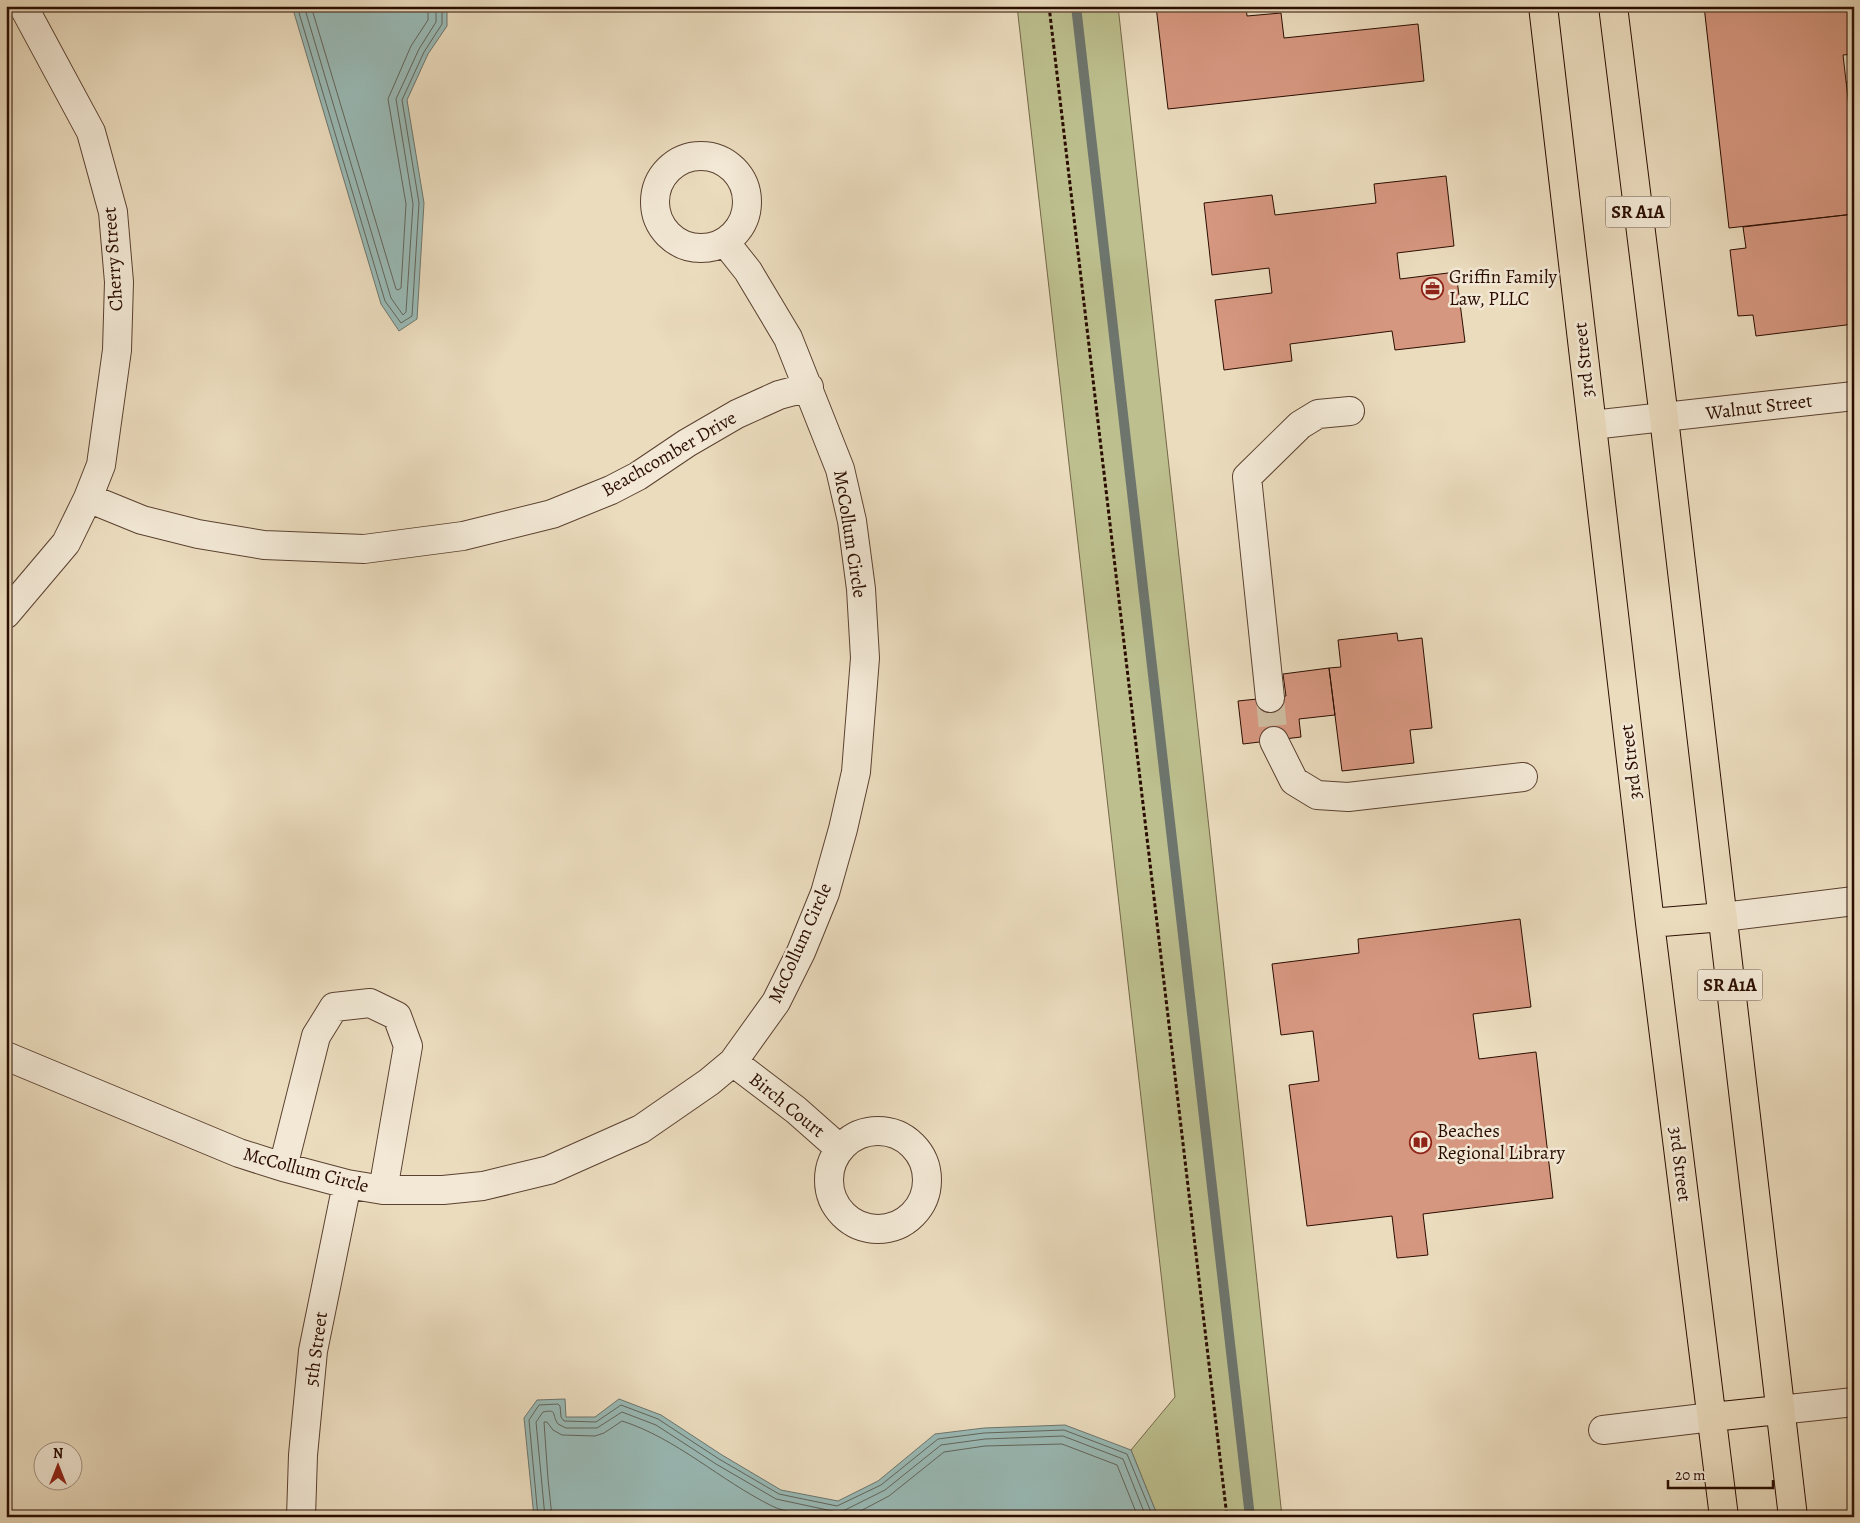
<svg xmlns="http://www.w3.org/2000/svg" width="1860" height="1523" font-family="Alegreya,serif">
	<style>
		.green { fill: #bdbf8e; stroke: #746647 }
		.water { fill: #99bab6; stroke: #6d756d }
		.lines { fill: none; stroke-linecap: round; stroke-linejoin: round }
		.shore { stroke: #62645b; stroke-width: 1 }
		.stream { stroke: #6d756d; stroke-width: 10 }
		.building { fill: #d69780; stroke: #2b0d00 }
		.minor-tunnel { stroke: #cebda2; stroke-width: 28; stroke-dasharray: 28 14; stroke-linecap: butt }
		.minor-casing { stroke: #5b4130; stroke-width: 30 }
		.major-casing { stroke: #2b0d00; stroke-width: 30 }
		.path { stroke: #2b0d00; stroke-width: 3; stroke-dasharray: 4 2.5; stroke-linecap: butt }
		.minor { stroke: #f2e8d5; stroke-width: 28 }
		.major { stroke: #ebdcbe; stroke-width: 28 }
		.labels { text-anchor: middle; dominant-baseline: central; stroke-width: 5; stroke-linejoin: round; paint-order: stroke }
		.shield { fill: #f2e8d5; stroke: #674f40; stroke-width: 1 }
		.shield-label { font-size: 18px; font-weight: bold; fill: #2b0d00 }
		.street-label { font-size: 19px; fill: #2b0d00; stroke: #f2e8d5 }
		.poi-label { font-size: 19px; fill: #2b0d00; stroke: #f2e8d5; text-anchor: start }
	</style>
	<rect width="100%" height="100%" fill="#ebdcbe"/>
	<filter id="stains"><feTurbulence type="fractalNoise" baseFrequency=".004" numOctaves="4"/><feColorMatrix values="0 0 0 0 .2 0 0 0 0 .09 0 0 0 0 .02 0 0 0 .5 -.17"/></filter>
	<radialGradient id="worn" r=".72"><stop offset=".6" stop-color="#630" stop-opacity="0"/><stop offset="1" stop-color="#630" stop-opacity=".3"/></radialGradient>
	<path class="green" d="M1017,6H1118L1210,837L1282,1517H1158L1131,1450L1175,1397Z
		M1854,81V150L1846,82Z"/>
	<path class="water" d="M292,6H447V26L428,54L407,100L424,203L417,319L399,331L381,304Z
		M565,1399L566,1417H595L619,1399L661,1415L722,1455L781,1490L838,1501L878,1481L935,1434L984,1428L1065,1425L1131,1450L1158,1517H534L524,1418L537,1400Z"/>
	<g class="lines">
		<path class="shore" d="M297,6L385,301L401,323L412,316L419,203L402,100L424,52L442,24V6
			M304,6L391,298L403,315L406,312L413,204L396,99L419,49L436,22V6
			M311,6L396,289L398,290L401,288L406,204L388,99L411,46L428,20V6
			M538,1517L529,1420L539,1405L558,1404L560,1406L561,1417L564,1421L596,1422L621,1405L658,1419L719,1459L779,1494L837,1506L881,1485L938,1439L984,1433L1064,1430L1127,1454L1153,1517
			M545,1517L536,1422L543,1412C558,1409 551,1414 558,1424L566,1428H597L622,1412L656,1425L716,1464L776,1499L837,1512L843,1511L885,1490L941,1445L985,1439L1063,1436L1123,1459L1146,1517
			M552,1517L548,1479L544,1422H547L553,1430L562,1435L595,1436L604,1433L622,1421C676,1438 721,1481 772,1506C786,1513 806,1514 821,1517
			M849,1517L889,1496L944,1452L985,1446L1062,1444L1117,1465L1138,1517"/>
		<path class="stream" d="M1076,6L1250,1517"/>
	</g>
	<path class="building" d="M1156,6H1246L1247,16L1281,13L1284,38L1418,24L1424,81L1168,109Z
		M1704,6H1854V54L1843,55L1854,150V214L1729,228Z
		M1446,176L1454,246L1397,253L1400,279L1456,272L1465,342L1395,350L1392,331L1290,344L1292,361L1224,370L1215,300L1272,293L1269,268L1212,275L1204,203L1272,195L1275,215L1376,203L1374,184Z
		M1854,214V324L1756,336L1753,315L1738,316L1730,250L1746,248L1743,227Z
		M1397,633L1398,641L1422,638L1432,728L1410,730L1414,763L1342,771L1329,668L1341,667L1338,640Z
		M1329,668L1335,715L1299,719L1301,737L1243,744L1238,701L1286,696L1283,674Z
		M1520,919L1531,1007L1473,1014L1479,1059L1536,1052L1553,1198L1423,1214L1428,1255L1397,1258L1392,1216L1307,1226L1289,1085L1319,1081L1313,1031L1281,1035L1272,964L1359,953L1358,939Z"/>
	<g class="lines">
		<path class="minor-tunnel" d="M1270,698L1274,741"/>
		<defs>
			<path id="minor" d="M655 202a46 46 0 1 1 92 0a46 46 0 1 1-92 0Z
				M1592,425L1854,396
				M88,498L142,520L198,534L264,545L364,549L463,536L552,514L611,490L638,476L687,443L737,414L779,395L809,387
				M6,614L66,543L88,498L101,465L117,350L119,282L113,212L91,132L23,6
				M1270,698L1247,477L1300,425L1318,414L1350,411
				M1274,741L1294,781L1317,795L1348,797L1523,777
				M1723,917L1854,901
				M6,1056L239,1153L283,1167L347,1184L383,1190H443L483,1186L549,1170L641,1129L709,1082L733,1062L776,1002L801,952L825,893L843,829L856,772L865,658L861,589L852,521L840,469L788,338L748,271L725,242
				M733,1062L796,1110L839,1148
				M829 1180a49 49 0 1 1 98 0a49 49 0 1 1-98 0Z
				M283,1167L316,1036L334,1007L370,1003L397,1016L408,1046L383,1190
				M1779,1410L1854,1402
				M1603,1430L1712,1417
				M301,1517L303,1455L313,1351L347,1184"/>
			<path id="major" d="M1543,6L1650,923L1724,1517
				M1613,6L1664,418L1793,1517
				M1650,923L1723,917
				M1712,1417L1779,1410"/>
		</defs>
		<use href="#minor" class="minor-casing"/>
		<use href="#major" class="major-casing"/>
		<path class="path" d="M1049,6L1227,1517"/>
		<use href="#minor" class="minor"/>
		<use href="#major" class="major"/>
	</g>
	<defs>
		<symbol id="office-ring" viewBox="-11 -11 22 22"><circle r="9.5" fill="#f2e8d5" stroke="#8f2418" stroke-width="1.5"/><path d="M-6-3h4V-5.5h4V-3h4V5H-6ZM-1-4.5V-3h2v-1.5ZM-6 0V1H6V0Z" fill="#8f2418"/></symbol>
		<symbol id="library-ring" viewBox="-11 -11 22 22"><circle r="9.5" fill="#f2e8d5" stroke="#8f2418" stroke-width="1.5"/><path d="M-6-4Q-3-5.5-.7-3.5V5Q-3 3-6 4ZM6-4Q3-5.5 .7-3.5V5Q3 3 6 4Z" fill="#8f2418"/></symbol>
	</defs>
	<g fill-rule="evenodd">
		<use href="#office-ring" x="1420" y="276" width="25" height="25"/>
		<use href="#library-ring" x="1408" y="1130" width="25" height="25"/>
	</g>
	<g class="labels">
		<g class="shield">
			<rect x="1605.5" y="196.5" width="65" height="31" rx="4"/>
			<rect x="1697.5" y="969.5" width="65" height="31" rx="4"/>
		</g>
		<g class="shield-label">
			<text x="1638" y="212">SR A1A</text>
			<text x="1730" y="985">SR A1A</text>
		</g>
		<g class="street-label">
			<text transform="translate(113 259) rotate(-94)">Cherry Street</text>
			<text transform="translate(1584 360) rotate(-96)">3rd Street</text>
			<text transform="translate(1759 407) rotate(-7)">Walnut Street</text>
			<text transform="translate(669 454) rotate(-30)">Beachcomber Drive</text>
			<text transform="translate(850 534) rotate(81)">McCollum Circle</text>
			<text transform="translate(1631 762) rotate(-97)">3rd Street</text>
			<text transform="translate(800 943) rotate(-66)">McCollum Circle</text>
			<text transform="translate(787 1105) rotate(39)">Birch Court</text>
			<text transform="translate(1680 1164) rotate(83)">3rd Street</text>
			<text transform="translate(306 1170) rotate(15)">McCollum Circle</text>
			<text transform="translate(316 1349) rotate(-82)">5th Street</text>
		</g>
		<g class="poi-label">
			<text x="1449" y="277">Griffin Family<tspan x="1449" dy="22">Law, PLLC</tspan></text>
			<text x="1437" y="1131">Beaches<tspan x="1437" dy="22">Regional Library</tspan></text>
		</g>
	</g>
	<rect width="1860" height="1523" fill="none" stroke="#ebdcbe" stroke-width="25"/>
	<rect x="8" y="8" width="1845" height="1508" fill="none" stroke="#2b0d00" stroke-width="2.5"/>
	<rect x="12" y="12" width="1835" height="1498" fill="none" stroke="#2b0d00"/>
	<g transform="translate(58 1466)"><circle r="24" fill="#f2e8d5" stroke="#a29080"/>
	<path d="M0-4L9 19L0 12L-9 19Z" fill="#8f2418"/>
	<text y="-8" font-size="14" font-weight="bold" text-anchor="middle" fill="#2b0d00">N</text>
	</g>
	<path d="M1668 1480v8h105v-8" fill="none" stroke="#2b0d00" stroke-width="2.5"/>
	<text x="1675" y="1480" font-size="15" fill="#2b0d00" stroke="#f2e8d5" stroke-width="4" paint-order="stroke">20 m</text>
	<rect width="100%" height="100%" filter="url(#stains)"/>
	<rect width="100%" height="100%" fill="url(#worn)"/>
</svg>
